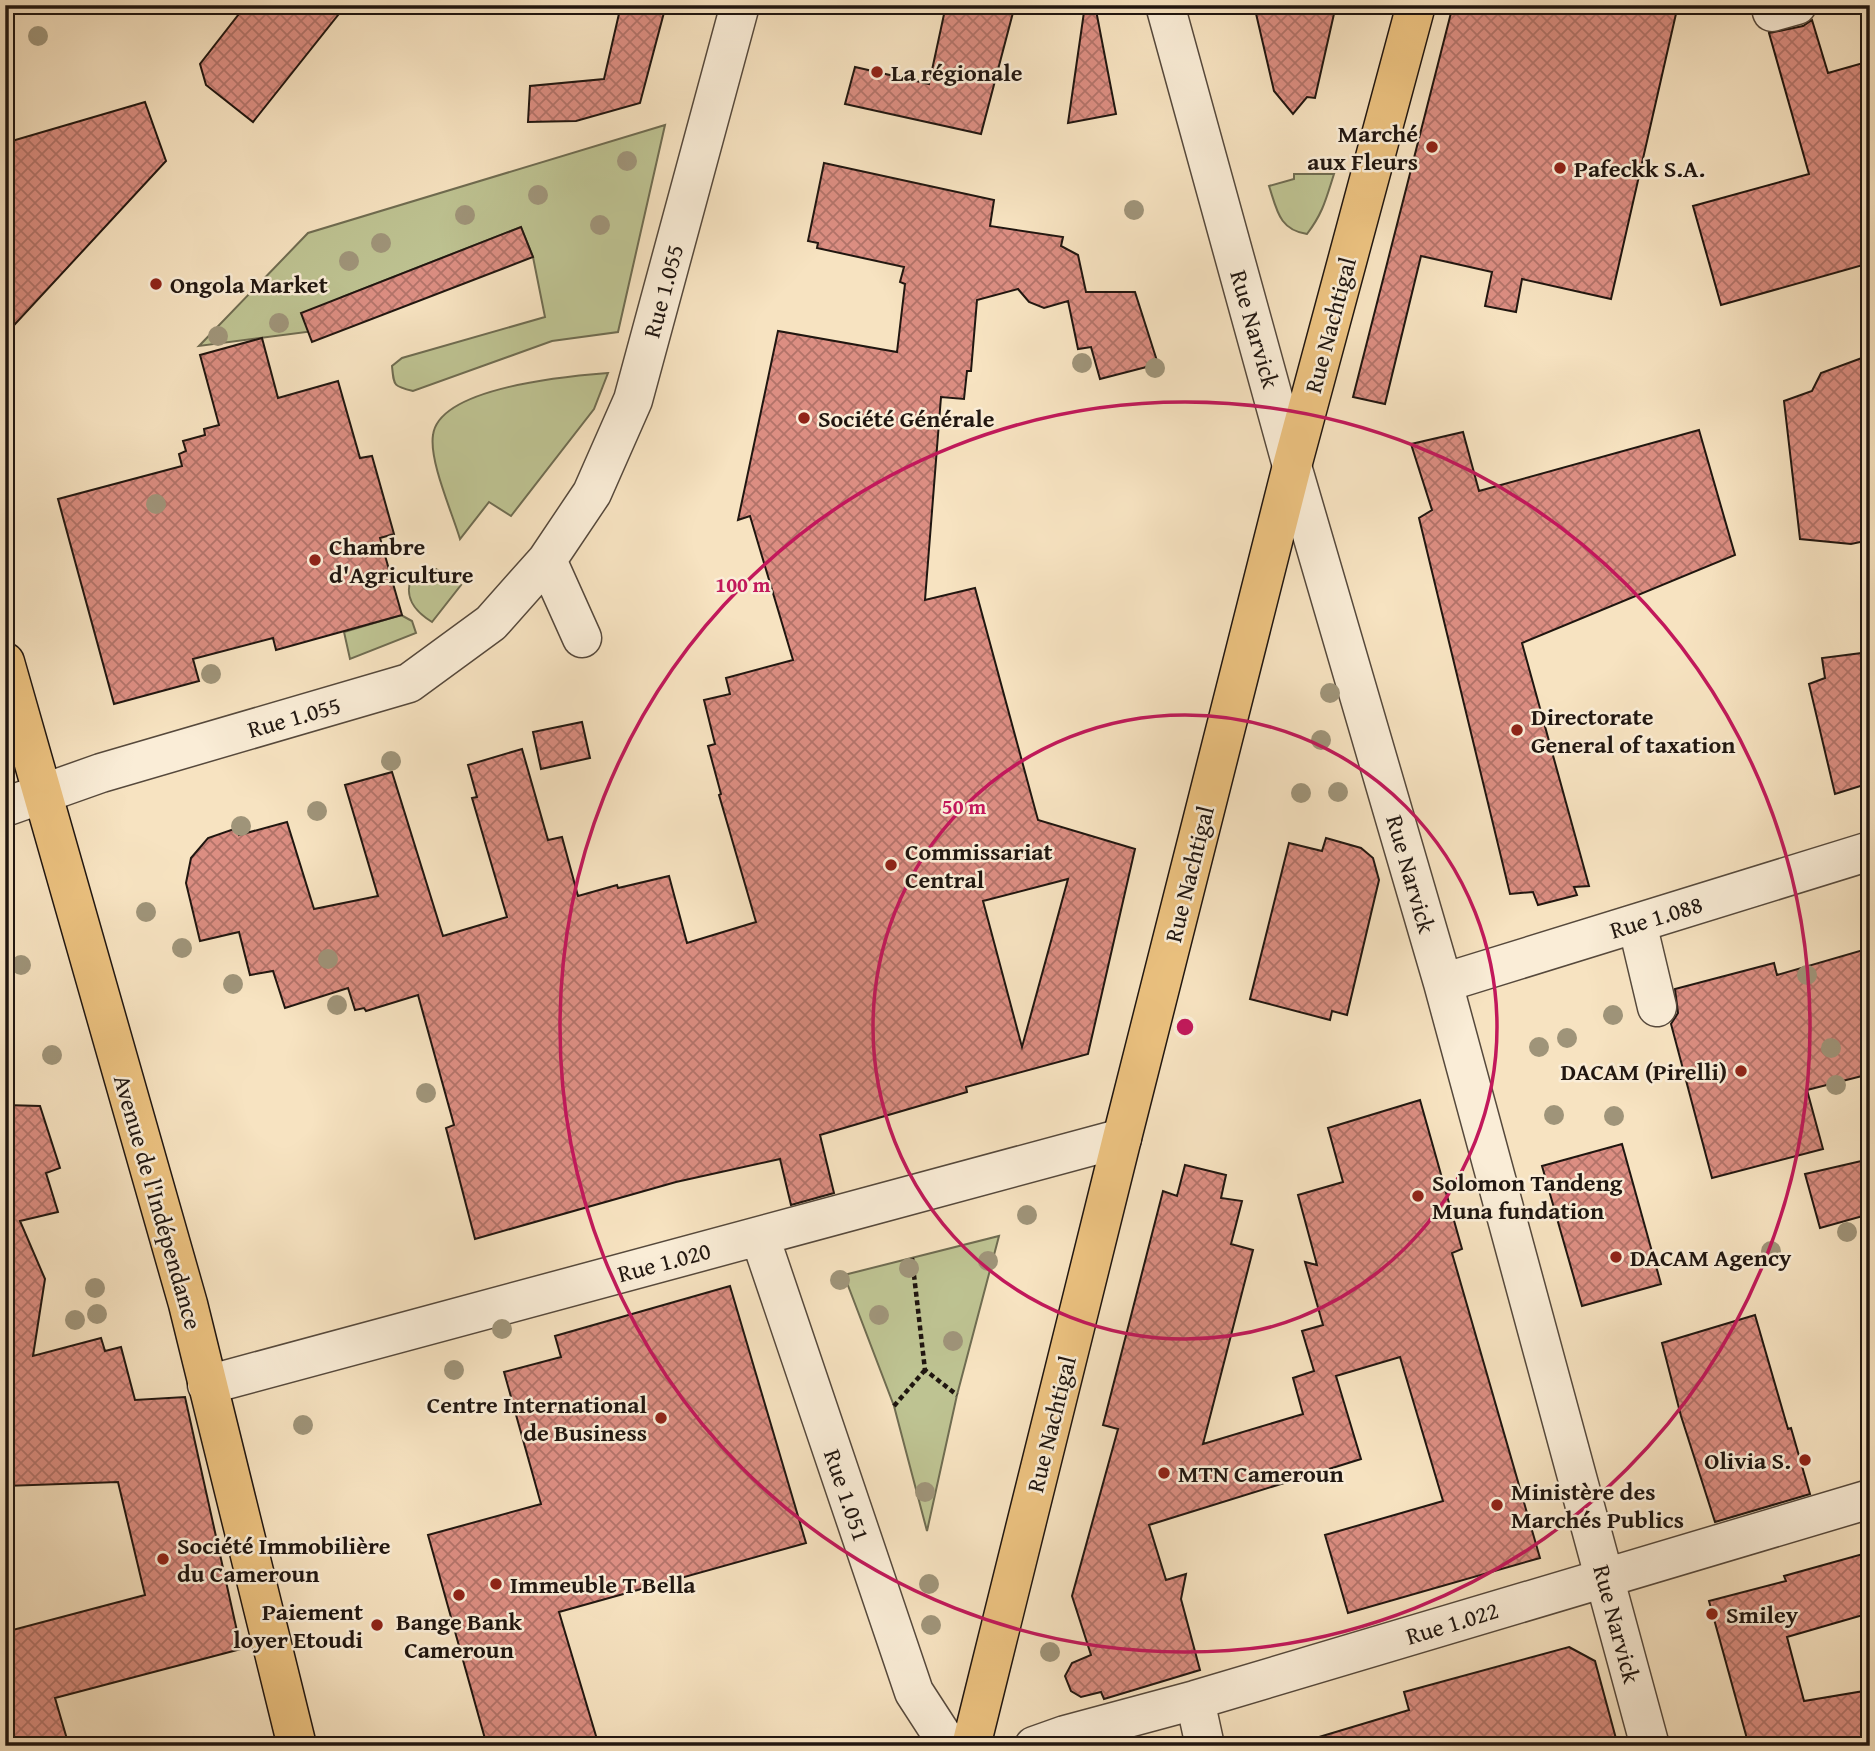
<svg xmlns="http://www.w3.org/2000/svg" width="1875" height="1751" font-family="'Gentium Book Plus',serif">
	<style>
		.green { fill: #bec392; stroke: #6f6c51; stroke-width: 2 }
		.building { fill: url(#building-cross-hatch); stroke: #201610; stroke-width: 2; fill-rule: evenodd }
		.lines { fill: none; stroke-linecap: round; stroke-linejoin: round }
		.minor-casing { stroke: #56493c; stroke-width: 41 }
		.major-casing { stroke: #201610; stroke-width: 41 }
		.path { stroke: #201610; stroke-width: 4.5; stroke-dasharray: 5 3.5; stroke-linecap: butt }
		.minor { stroke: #faedd7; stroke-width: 38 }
		.major { stroke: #ecc280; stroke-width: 38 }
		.tree { fill: #9f9479 }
		.ring { fill: none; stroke: #c2185b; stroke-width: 3.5 }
		.poi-dot { fill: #8f2418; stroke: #faedd7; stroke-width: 2.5 }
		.labels { text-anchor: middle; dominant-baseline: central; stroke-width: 5; stroke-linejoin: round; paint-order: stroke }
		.poi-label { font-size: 24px; font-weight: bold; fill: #201610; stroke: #faedd7; text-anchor: start }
		.street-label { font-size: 24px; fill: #201610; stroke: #faedd7 }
		.centre { fill: #c2185b; stroke: #faedd7; stroke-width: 3.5 }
		.ring-label { font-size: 21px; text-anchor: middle; font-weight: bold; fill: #c2185b; stroke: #faedd7; stroke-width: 5; stroke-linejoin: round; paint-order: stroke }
	</style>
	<defs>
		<pattern id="building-cross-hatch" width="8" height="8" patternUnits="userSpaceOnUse" patternTransform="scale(1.75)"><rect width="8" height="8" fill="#dc8e82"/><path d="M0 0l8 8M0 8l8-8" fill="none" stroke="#b27369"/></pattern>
	</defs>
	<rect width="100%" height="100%" fill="#f7e3c1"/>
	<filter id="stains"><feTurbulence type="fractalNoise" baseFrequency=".00286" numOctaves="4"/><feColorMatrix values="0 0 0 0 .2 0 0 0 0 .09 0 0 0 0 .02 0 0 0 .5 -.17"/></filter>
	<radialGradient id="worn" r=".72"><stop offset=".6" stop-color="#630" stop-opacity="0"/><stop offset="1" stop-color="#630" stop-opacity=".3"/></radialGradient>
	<path class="green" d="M665,125L618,332L552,341L413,391C393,386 394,386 392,366L402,358L545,317L533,257L521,227L342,297L353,326L199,346L308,233Z
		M1294,174H1334C1326,199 1323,213 1307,234C1279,230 1277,210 1269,186L1294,179Z
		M608,373L594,409L511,516L489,502L460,539C452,512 429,461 433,435C439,387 569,376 608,373Z
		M426,569H436L461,585L432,622C414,611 403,597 412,576Z
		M401,615L412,621L416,633L350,659L344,632Z
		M999,1236L957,1395L927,1531L894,1406L844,1275Z"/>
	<path class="building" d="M246,5H346L253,122L206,85L200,64Z
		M621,5H666L640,103L576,121L528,122L530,86L604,79Z
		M946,5H1015L981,134L845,104L855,67L929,84Z
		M1085,5H1095L1116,114L1068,123Z
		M1254,5H1336L1315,98L1307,97L1293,114L1274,91Z
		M1453,5H1678L1611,299L1522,279L1516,312L1485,306L1492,272L1421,256L1385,404L1353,397Z
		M1812,20L1828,73L1870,61V263L1721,305L1693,206L1809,174L1769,33L1803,26Z
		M145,102L166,161L5,335V143Z
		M824,163L994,200L990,226L1063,237L1061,246L1078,255L1086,292H1135L1158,364L1100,379L1091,347L1078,349L1068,301L1044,308L1029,302L1018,289L977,300L971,371H967L964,399L941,397L925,600L975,588L1038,820L1135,849L1088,1054L966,1087L967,1092L820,1135L834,1193L791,1205L780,1159L676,1182L475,1239L446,1128L454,1125L418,995L366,1011L364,1008L355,1010L348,988L285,1008L273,971L250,975L239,932L200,941L186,883L191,858L208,838L237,828L239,835L287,822L314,909L378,896L345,785L392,772L443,936L507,917L472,798L477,797L468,765L522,749L548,840L562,837L578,896L617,885L618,888L669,876L687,943L756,922L719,795L721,794L708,746L715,744L704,700L730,694L726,678L793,660L750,516L738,520L778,331L897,352L905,284L900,282L904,267L817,248L818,243L808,241ZM1068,879L1022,1047L983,901Z
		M521,227L533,257L312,342L301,313Z
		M262,338L278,398L338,381L360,458L372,456L394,534L380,538L402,615L276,650L273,638L193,659L199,681L114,704L58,499L182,466L179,454L186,451L183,441L205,435L204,429L219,425L200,355Z
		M1870,355V540L1851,544L1800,539L1784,401L1812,391L1821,373Z
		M1699,430L1735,555L1522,643L1589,886L1574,887L1577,895L1538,905L1533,892L1510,894L1419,518L1432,510L1411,444L1463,432L1479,491Z
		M1870,652V783L1835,794L1809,684L1825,678L1822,658Z
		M582,722L590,758L541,769L533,732Z
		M1326,838L1361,848L1373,858L1379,880L1347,1015L1332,1011L1330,1020L1250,999L1289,843L1322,851Z
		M1870,948V1074L1807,1090L1823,1149L1712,1178L1671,1024L1678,1013L1675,989L1774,963L1777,975Z
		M1420,1100L1462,1249L1452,1253L1540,1558L1348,1613L1325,1535L1443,1501L1400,1357L1336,1376L1361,1459L1149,1525L1166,1580L1186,1574L1181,1599L1200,1670L1104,1699L1101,1692L1081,1697L1071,1691L1065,1676L1072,1663L1091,1655L1072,1596L1118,1429L1103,1425L1163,1191L1177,1196L1185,1165L1226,1175L1221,1198L1242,1201L1231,1244L1253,1250L1203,1444L1303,1414L1293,1378L1314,1371L1302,1331L1323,1325L1305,1262L1317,1265L1298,1195L1343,1182L1328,1128Z
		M5,1105L40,1106L60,1168L46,1173L58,1212L20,1221L45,1279L33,1356L101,1338L105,1351L121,1347L135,1400L185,1397L241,1649L55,1698L69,1746H5V1632L145,1595L118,1482L5,1486Z
		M1622,1144L1661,1284L1582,1306L1542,1166Z
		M1870,1159V1214L1820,1228L1805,1174Z
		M730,1286L806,1543L559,1612L599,1746H487L428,1535L541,1504L504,1372L561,1357L555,1336Z
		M1755,1315L1788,1429L1791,1428L1810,1494L1715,1522L1681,1416L1662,1343Z
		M1870,1552V1613L1787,1637L1804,1701L1870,1690V1746H1749L1709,1601L1786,1581L1784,1576Z
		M1569,1647L1595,1661L1618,1746H1320L1319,1737L1409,1710L1404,1692Z"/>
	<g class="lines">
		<defs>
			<path id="minor" d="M1165,5L1292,466L1443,983L1650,1746
				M1772,12L1797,5
				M547,560L582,638
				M5,807L101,773L409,683L491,623L547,560L592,493L633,400L740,5
				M1637,923L1657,1007
				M1443,983L1870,851
				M760,1237L914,1692L949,1746
				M207,1385L1122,1138
				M1195,1700L1205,1746
				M1034,1746L1065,1735L1195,1700L1870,1499"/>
			<path id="major" d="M5,662L188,1304L297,1746
				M971,1746L1122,1138L1292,466L1416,5"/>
		</defs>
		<use href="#minor" class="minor-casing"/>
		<use href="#major" class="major-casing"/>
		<path class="path" d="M912,1258L925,1370L957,1395
			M894,1406L925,1370"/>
		<use href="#minor" class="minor"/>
		<use href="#major" class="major"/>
	</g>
	<g class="tree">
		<circle cx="38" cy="36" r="10"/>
		<circle cx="627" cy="161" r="10"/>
		<circle cx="538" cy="195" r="10"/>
		<circle cx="1134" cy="210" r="10"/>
		<circle cx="465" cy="215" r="10"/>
		<circle cx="600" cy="225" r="10"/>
		<circle cx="381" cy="243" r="10"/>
		<circle cx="349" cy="261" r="10"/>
		<circle cx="279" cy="323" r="10"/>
		<circle cx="218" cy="336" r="10"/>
		<circle cx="1082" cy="363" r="10"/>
		<circle cx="1155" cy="368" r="10"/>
		<circle cx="156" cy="504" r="10"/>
		<circle cx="211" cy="674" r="10"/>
		<circle cx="1330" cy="693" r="10"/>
		<circle cx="1321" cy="740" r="10"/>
		<circle cx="391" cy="761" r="10"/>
		<circle cx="1338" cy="792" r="10"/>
		<circle cx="1301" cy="793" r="10"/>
		<circle cx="317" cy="811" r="10"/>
		<circle cx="241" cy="826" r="10"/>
		<circle cx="146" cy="912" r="10"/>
		<circle cx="182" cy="948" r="10"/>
		<circle cx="328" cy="959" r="10"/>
		<circle cx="21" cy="965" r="10"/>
		<circle cx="1807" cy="975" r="10"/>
		<circle cx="233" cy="984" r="10"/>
		<circle cx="337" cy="1005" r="10"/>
		<circle cx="1613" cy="1015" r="10"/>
		<circle cx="1567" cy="1038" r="10"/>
		<circle cx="1539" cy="1047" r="10"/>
		<circle cx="1831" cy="1048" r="10"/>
		<circle cx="52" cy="1055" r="10"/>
		<circle cx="1836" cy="1085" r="10"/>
		<circle cx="426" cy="1093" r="10"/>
		<circle cx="1554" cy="1115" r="10"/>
		<circle cx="1614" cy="1116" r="10"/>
		<circle cx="1027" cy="1215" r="10"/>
		<circle cx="1847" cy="1232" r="10"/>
		<circle cx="1771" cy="1251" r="10"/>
		<circle cx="988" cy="1261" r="10"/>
		<circle cx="909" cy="1268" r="10"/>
		<circle cx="840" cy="1280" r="10"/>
		<circle cx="95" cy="1288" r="10"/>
		<circle cx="97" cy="1314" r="10"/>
		<circle cx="879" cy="1315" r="10"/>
		<circle cx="75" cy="1320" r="10"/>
		<circle cx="502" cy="1329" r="10"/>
		<circle cx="953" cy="1341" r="10"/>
		<circle cx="454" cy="1370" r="10"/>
		<circle cx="303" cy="1425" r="10"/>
		<circle cx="925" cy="1492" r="10"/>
		<circle cx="929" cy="1584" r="10"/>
		<circle cx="931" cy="1625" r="10"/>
		<circle cx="1050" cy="1652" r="10"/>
	</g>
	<g class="ring">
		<circle cx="1185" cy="1027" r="312"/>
		<circle cx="1185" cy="1027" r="625"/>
	</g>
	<g class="poi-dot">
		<circle cx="877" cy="72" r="7"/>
		<circle cx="1432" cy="147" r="7"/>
		<circle cx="1560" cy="168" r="7"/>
		<circle cx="156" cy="284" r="7"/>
		<circle cx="804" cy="418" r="7"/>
		<circle cx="315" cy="560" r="7"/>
		<circle cx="1517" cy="730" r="7"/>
		<circle cx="891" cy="865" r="7"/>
		<circle cx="1741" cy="1071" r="7"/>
		<circle cx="1418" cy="1196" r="7"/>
		<circle cx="1616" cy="1257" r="7"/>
		<circle cx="661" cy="1418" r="7"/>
		<circle cx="1805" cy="1460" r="7"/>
		<circle cx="1164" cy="1473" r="7"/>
		<circle cx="1497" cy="1505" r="7"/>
		<circle cx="163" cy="1559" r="7"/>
		<circle cx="496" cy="1584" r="7"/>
		<circle cx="459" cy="1595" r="7"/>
		<circle cx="1712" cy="1614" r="7"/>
		<circle cx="377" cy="1625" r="7"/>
	</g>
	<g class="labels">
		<g class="poi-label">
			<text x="891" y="72">La régionale</text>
			<text x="1418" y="133" text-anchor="end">Marché<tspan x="1418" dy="28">aux Fleurs</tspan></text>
			<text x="1574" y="168">Pafeckk S.A.</text>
			<text x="170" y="284">Ongola Market</text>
			<text x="818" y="418">Société Générale</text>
			<text x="329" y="546">Chambre<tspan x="329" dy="28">d'Agriculture</tspan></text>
			<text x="1531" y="716">Directorate<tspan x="1531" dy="28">General of taxation</tspan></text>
			<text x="905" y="851">Commissariat<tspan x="905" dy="28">Central</tspan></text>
			<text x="1727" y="1071" text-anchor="end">DACAM (Pirelli)</text>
			<text x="1432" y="1182">Solomon Tandeng<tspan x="1432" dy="28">Muna fundation</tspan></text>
			<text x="1630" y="1257">DACAM Agency</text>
			<text x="647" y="1404" text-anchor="end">Centre International<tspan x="647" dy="28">de Business</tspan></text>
			<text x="1791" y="1460" text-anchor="end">Olivia S.</text>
			<text x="1178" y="1473">MTN Cameroun</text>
			<text x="1511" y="1491">Ministère des<tspan x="1511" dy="28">Marchés Publics</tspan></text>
			<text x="177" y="1545">Société Immobilière<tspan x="177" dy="28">du Cameroun</tspan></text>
			<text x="510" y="1584">Immeuble T Bella</text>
			<text x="363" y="1611" text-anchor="end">Paiement<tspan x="363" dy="28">loyer Etoudi</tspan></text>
			<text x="1726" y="1614">Smiley</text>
			<text x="459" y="1621" text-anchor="middle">Bange Bank<tspan x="459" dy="28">Cameroun</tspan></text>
		</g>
		<g class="street-label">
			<text transform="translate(663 291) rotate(-75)">Rue 1.055</text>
			<text transform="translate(1330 325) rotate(-75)">Rue Nachtigal</text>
			<text transform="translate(1255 329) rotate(74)">Rue Narvick</text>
			<text transform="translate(294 717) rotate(-16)">Rue 1.055</text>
			<text transform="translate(1189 874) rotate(-76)">Rue Nachtigal</text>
			<text transform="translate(1411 874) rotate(74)">Rue Narvick</text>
			<text transform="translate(1656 917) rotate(-17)">Rue 1.088</text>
			<text transform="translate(158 1202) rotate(74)">Avenue de l'Indépendance</text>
			<text transform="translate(664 1262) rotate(-15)">Rue 1.020</text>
			<text transform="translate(1051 1424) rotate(-76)">Rue Nachtigal</text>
			<text transform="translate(847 1495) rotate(71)">Rue 1.051</text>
			<text transform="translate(1452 1623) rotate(-17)">Rue 1.022</text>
			<text transform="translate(1617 1624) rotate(75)">Rue Narvick</text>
		</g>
	</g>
	<circle cx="1185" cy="1027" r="10" class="centre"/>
	<g class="ring-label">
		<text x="743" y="592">100 m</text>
		<text x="964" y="814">50 m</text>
	</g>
	<rect width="1875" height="1751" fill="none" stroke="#f7e3c1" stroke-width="28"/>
	<rect x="7" y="7" width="1861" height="1737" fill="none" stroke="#201610" stroke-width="3.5"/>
	<rect x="14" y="14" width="1847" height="1723" fill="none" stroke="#201610" stroke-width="2"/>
	<rect width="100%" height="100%" filter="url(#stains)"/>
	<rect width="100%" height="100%" fill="url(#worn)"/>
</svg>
